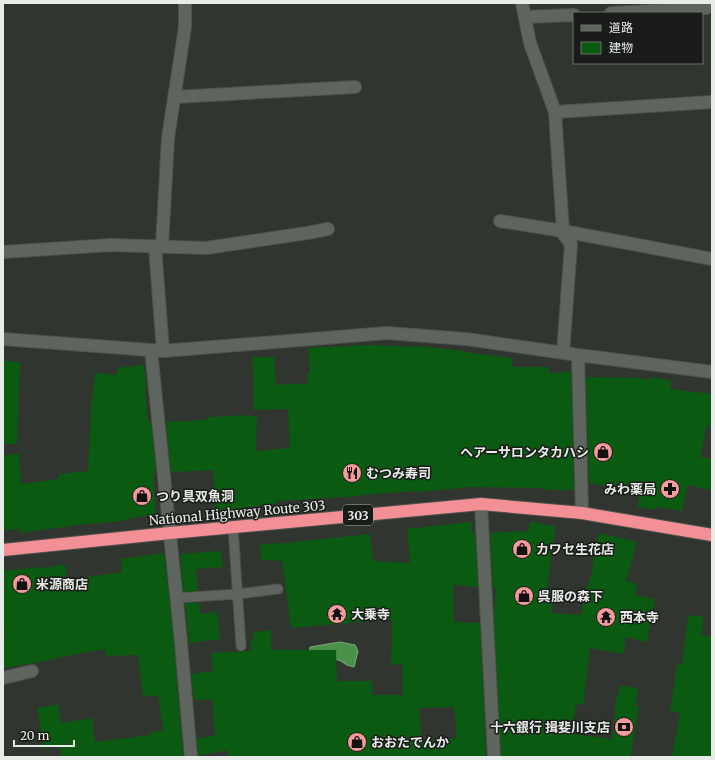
<svg xmlns="http://www.w3.org/2000/svg" width="715" height="760" font-family="Merriweather,'Noto Sans JP',serif">
	<style>
		.water { fill: #4a9149; stroke: #79ac79 }
		.building { fill: #0a5a11; fill-rule: evenodd }
		.lines { fill: none; stroke-linecap: round; stroke-linejoin: round }
		.lane-casing { stroke: #4e534d; stroke-width: 11 }
		.street-casing { stroke: #4e534d; stroke-width: 14 }
		.highway-casing { stroke: #4e534d; stroke-width: 14 }
		.lane { stroke: #5e655e; stroke-width: 9 }
		.street { stroke: #5e655e; stroke-width: 12 }
		.highway { stroke: #f39095; stroke-width: 12 }
		.labels { text-anchor: middle; dominant-baseline: central; stroke-width: 3; stroke-linejoin: round; paint-order: stroke }
		.shield { fill: #1a1c19; stroke: #aaaeaa; stroke-width: 1 }
		.shield-label { font-size: 12px; font-weight: bold; fill: #e8ece8 }
		.poi-label { font-size: 13px; font-weight: bold; fill: #e8ece8; stroke: #1a1c19; text-anchor: start }
		.street-label { font-size: 13px; fill: #e8ece8; stroke: #1a1c19 }
	</style>
	<rect width="100%" height="100%" fill="#30362f"/>
	<path class="water" d="M340,642L355,645L358,651L354,667L347,665L339,660L309,657L310,647Z"/>
	<path class="building" d="M368,345L418,347V346L464,351V352L513,358L512,367H549V373L571,372L574,490H545V488L461,487L462,488L417,492V491L362,495V496L277,501L278,503L242,508L241,509L216,512L213,470L171,472L166,422L207,420V417L236,416V415L257,416L256,451L290,448L288,409L254,410L253,387H254L252,357H274L276,385L308,383L307,373H310L308,348Z
		M3,361L20,362L17,444H3Z
		M144,365L147,389H145L148,422H151L156,473H153L156,515L129,518V520L94,524V523L19,533V529L3,530V455L19,454L21,484L59,479V474L88,471L91,406L95,373L117,375V368Z
		M586,377L639,378L650,380L651,377L671,380L670,389L712,394V426L707,425L700,457L712,459V490L688,485L682,511L656,507V510L638,507L640,492L589,483Z
		M471,522L472,534L475,533L478,587L453,585L454,622L480,623L486,757H228L227,750L198,756L197,739L215,735L212,699L194,700L191,674L213,671L211,653L251,651V639H254L253,632L271,630V650H336L337,681H372V695H403L402,664L391,665L392,619L291,628L282,561L261,560L260,544L285,543L370,534L373,561L410,563L407,529ZM454,707L457,738L422,741L419,708Z
		M530,522L555,526L547,590H553L551,613L581,615L583,602L594,566H592L599,533L637,542L626,581L637,584L635,595L655,599L647,642L626,637L623,654L590,648L583,705L576,704L572,734L612,739L616,710L614,709L620,686L638,688L635,706H639L630,757H501L494,618L496,588H493L490,533L528,531Z
		M221,551L223,567L196,569L198,591L183,592L180,554Z
		M164,553L173,633L183,757H146V756L137,757H61L60,747L68,746V744L44,748L37,708L58,704L61,723L92,718L95,742L151,735L150,732L163,730L158,695L143,697L138,655L106,656L105,649L51,659V660L3,668V637L5,636L3,615V571L40,567V569L65,564L67,580L122,572L121,559Z
		M185,603H199L200,614L217,612L220,639L189,643Z
		M688,615L704,617L701,635L712,636V757H672L680,713L670,711L677,664L682,665Z"/>
	<g class="lines">
		<defs>
			<path id="lane" d="M233,527L241,646
				M176,598L238,594L278,589"/>
			<path id="street" d="M522,3L530,43L555,112L563,231L564,235L571,244L563,353
				M611,13L706,8
				M525,17L574,15
				M174,97L355,87
				M555,112L712,102
				M500,221L563,231L712,259
				M162,246L168,138L185,27V3
				M155,247L163,351
				M3,252L111,245L206,248L307,233L328,229
				M3,339L163,351L387,333L466,339L578,355L712,372
				M151,350L180,632L191,757
				M578,355L582,513
				M481,504L494,757
				M3,678L32,671"/>
			<path id="highway" d="M3,550L170,533L481,504L582,513L712,535"/>
		</defs>
		<use href="#lane" class="lane-casing"/>
		<use href="#street" class="street-casing"/>
		<use href="#highway" class="highway-casing"/>
		<use href="#lane" class="lane"/>
		<use href="#street" class="street"/>
		<use href="#highway" class="highway"/>
	</g>
	<defs>
		<symbol id="shop-disc" viewBox="-11 -11 22 22"><circle r="9.5" fill="#f59b9e" stroke="#1a1c19"/><path d="M-5-2.5h2.3a2.7 3.5 0 0 1 5.4 0H5L5.5 6h-11ZM-1.5-2.5h3a1.5 2.3 0 0 0-3 0Z" fill="#111"/></symbol>
		<symbol id="restaurant-disc" viewBox="-11 -11 22 22"><circle r="9.5" fill="#f59b9e" stroke="#1a1c19"/><path d="M-5-6h1v4h1v-4h1v4h1v-4h1v5L-1.5 .5V6h-2V.5L-5-1ZM5-6V6H3V1.5H1.5Q1.5-4 5-6Z" fill="#111"/></symbol>
		<symbol id="pharmacy-disc" viewBox="-11 -11 22 22"><circle r="9.5" fill="#f59b9e" stroke="#1a1c19"/><path d="M-2-6h4v4h4v4h-4v4h-4v-4h-4v-4h4Z" fill="#111"/></symbol>
		<symbol id="temple-disc" viewBox="-11 -11 22 22"><circle r="9.5" fill="#f59b9e" stroke="#1a1c19"/><path d="M0-6L5-2H3V0L6.5 2.5H4V6H1.5V3h-3V6H-4V2.5H-6.5L-3 0V-2H-5Z" fill="#111"/></symbol>
		<symbol id="bank-disc" viewBox="-11 -11 22 22"><circle r="9.5" fill="#f59b9e" stroke="#1a1c19"/><path d="M-6-4H6V4H-6ZM0-2.3a2.3 2.3 0 1 0 0 4.6a2.3 2.3 0 1 0 0-4.6Z" fill="#111"/></symbol>
	</defs>
	<g fill-rule="evenodd">
		<use href="#shop-disc" x="592" y="441" width="22" height="22"/>
		<use href="#restaurant-disc" x="341" y="462" width="22" height="22"/>
		<use href="#pharmacy-disc" x="659" y="478" width="22" height="22"/>
		<use href="#shop-disc" x="131" y="485" width="22" height="22"/>
		<use href="#shop-disc" x="511" y="538" width="22" height="22"/>
		<use href="#shop-disc" x="11" y="573" width="22" height="22"/>
		<use href="#shop-disc" x="513" y="585" width="22" height="22"/>
		<use href="#temple-disc" x="326" y="603" width="22" height="22"/>
		<use href="#temple-disc" x="595" y="606" width="22" height="22"/>
		<use href="#bank-disc" x="613" y="716" width="22" height="22"/>
		<use href="#shop-disc" x="346" y="731" width="22" height="22"/>
	</g>
	<g class="labels">
		<rect class="shield" x="343" y="505" width="30" height="20" rx="3"/>
		<g class="shield-label">
			<text x="358" y="515">303</text>
		</g>
		<g class="poi-label">
			<text x="589" y="452" text-anchor="end">ヘアーサロンタカハシ</text>
			<text x="366" y="473">むつみ寿司</text>
			<text x="656" y="489" text-anchor="end">みわ薬局</text>
			<text x="156" y="496">つり具双魚洞</text>
			<text x="536" y="549">カワセ生花店</text>
			<text x="36" y="584">米源商店</text>
			<text x="538" y="596">呉服の森下</text>
			<text x="351" y="614">大乗寺</text>
			<text x="620" y="617">西本寺</text>
			<text x="610" y="727" text-anchor="end">十六銀行 揖斐川支店</text>
			<text x="371" y="742">おおたでんか</text>
		</g>
		<g class="street-label">
			<text transform="translate(237 513) rotate(-5)">National Highway Route 303</text>
		</g>
	</g>
	<rect width="715" height="760" fill="none" stroke="#e8ece8" stroke-width="8"/>
	<rect x="573" y="12" width="130" height="52" fill="#1a1c19" stroke="#6c6f6c"/>
	<rect x="581" y="25" width="20" height="6" fill="#5e655e" stroke="#6c6f6c"/>
	<text x="609" y="32" font-size="12" fill="#e8ece8">道路</text>
	<rect x="581" y="42" width="20" height="12" fill="#0a5a11" stroke="#6c6f6c"/>
	<text x="609" y="52" font-size="12" fill="#e8ece8">建物</text>
	<path d="M14 740v6h60v-6" fill="none" stroke="#e8ece8" stroke-width="2"/>
	<text x="20" y="740" font-size="12" fill="#e8ece8" stroke="#1a1c19" stroke-width="3" paint-order="stroke">20 m</text>
</svg>
